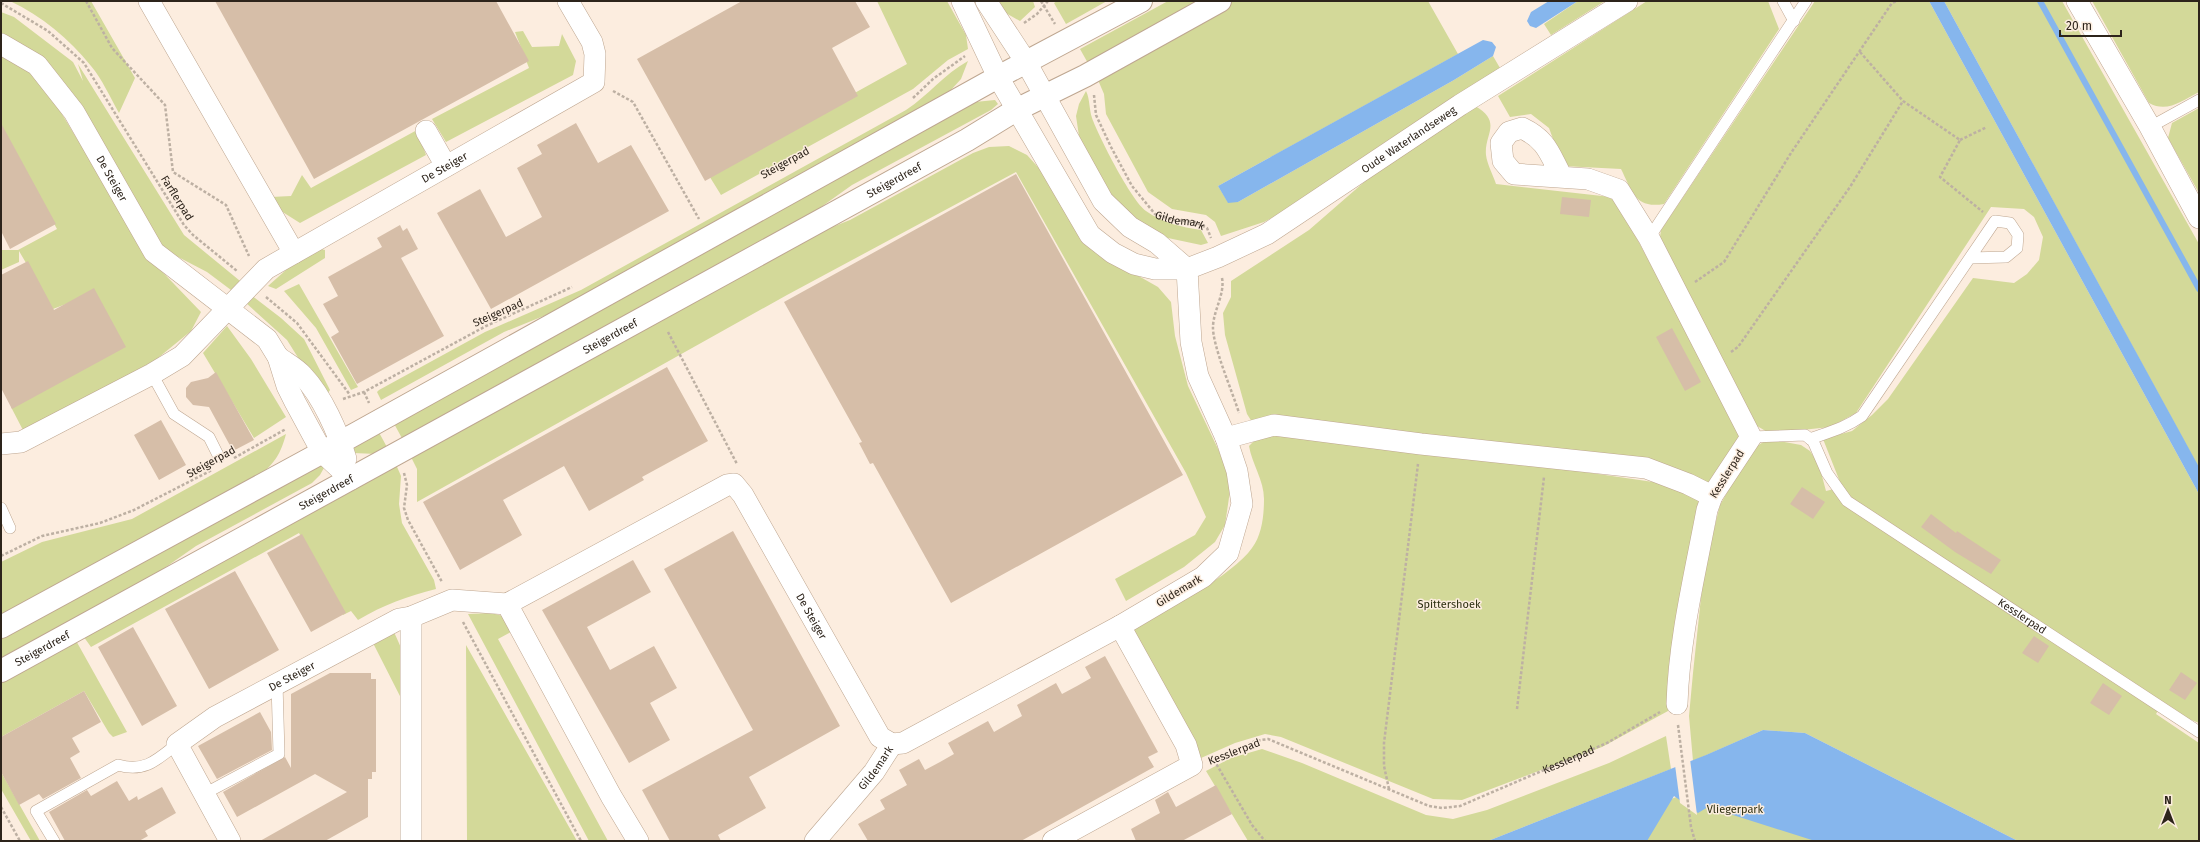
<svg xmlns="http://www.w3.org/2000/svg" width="2200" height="842" font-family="'Fira Sans',sans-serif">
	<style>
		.green { fill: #d3d999 }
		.water { fill: #86b6ed }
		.pier { fill: #fceddf }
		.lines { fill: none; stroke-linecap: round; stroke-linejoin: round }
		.stream { stroke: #86b6ed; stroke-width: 6 }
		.building { fill: #d6bea8 }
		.service-casing { stroke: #bea690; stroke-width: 12 }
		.minor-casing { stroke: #bea690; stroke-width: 22 }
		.secondary-casing { stroke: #bea690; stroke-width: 24 }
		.path { stroke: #bdb0a3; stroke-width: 2.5; stroke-dasharray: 3 2; stroke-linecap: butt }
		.service { stroke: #fff; stroke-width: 11 }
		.minor { stroke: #fff; stroke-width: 21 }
		.secondary { stroke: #fff; stroke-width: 22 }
		.labels { text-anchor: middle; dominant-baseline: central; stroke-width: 3; stroke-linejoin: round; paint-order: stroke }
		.street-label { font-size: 11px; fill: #2d241b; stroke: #fceddf }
		.park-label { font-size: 11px; fill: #2d2f10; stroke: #fceddf }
	</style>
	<rect width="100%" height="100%" fill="#fceddf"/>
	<path class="green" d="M10,1H91L135,78L119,113C110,97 102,79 91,66C69,39 42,16 10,1Z
		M877,1H947L966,35L968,49L948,60L913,89L721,195L708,174L907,64Z
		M996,1H1033L1035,7L1020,21L1004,12Z
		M1057,1H1107L1066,24L1054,3Z
		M1168,1H1205L1089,65L1080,49Z
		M1228,1H1428L1458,54L1218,186L1228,202H1238L1454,80L1493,56L1500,68L1381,145L1295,206L1264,222L1221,236L1215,222L1206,215L1172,209L1148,192L1106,114L1104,94L1098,80Z
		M1578,1H1605L1551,35L1544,24Z
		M1647,1H1768L1779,29L1664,204C1635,209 1632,191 1621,169L1563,166L1549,128L1531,114L1510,117L1498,96Z
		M1815,1H1929L2199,494V723L2184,717L2163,702L2156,714L2199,743V841H2018L1805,733L1763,730L1693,761L1689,716L1693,673L1704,569L1720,505L1752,449L1765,441H1779L1801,445L1810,451L1819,465L1826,491L1842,487L1823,439L1852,431L1872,415L1888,399L1973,278L2014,283L2027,274L2039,260L2043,237L2034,217L2024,209L1991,207L1856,413L1830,427L1783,432L1769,433L1752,423L1659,244L1661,230Z
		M1944,1H2062L2199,244V468Z
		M2092,1H2199V92C2182,101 2167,113 2149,103Z
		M1,12L14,17L73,62L83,81L78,64L184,235L245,285L231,290L207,272L159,247L45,62L1,37Z
		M523,31L532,47L559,46L562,34L576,61L573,75L446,142L432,119L529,68L515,32Z
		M1,52L34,73L45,86L149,258L201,312L191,331L153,362L25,434L11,407L92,294L53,309L19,251V262L1,270V250H18L57,229L1,124Z
		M968,61L961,79L950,91L578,302L504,332L381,400L377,392L379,390L485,332L581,290L906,110C930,94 943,75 968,61Z
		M1086,91C1090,99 1089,109 1092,118C1099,137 1131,200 1146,211C1163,223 1181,227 1201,230L1208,243L1201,245L1149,234L1111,197L1079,136L1076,116L1079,104Z
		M995,100L998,104L991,110L852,185L793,227L404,442L391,418L975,102Z
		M1475,106C1503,122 1484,134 1486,155C1487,164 1493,175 1496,184L1611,197L1628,222L1737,426L1740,439L1709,484L1252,422L1247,414L1225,335L1223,313L1231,297V281L1309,230L1378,170Z
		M2199,108V193L2168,138L2172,123Z
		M417,130L426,155L300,223L281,211L271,197L291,196L302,175L311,188Z
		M1009,146L1027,155L1135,274L1158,287L1171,302L1175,336L1188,386L1219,451L1231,484L1225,525L1215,542L1184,567L1126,601L1115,579L1195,535L1206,517L1186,473L1016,172L787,295L417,502V469L409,453L779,248L850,220L973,153L989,147Z
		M317,248L325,250V258L276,289L268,286L295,262Z
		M299,284L358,387L351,390L316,328L284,291Z
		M251,295L281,318L304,339L330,390L324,399L287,340L245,302Z
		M227,326L251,359L286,417L254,438L203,353Z
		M376,427L388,449L377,454L353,453L347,443Z
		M286,434C281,453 275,463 260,475L1,619V562L42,542L132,519Z
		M1272,436L1302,437L1543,466L1667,484L1698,497L1700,506L1677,634L1668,711L1602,747L1462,800L1433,799L1281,737L1265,734L1235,743L1201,758L1134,639V630C1165,611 1233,575 1252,548C1262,535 1264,515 1264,499C1264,480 1252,464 1249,446L1257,438Z
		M315,459L325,466L320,475L312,483L196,546L133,590L1,664V632Z
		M394,460L401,476L399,504L402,523L434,580L436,589C408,596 383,605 358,620L351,611L343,615L299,533L91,647L81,633Z
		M491,613L503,616L511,632L498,639L608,841H589L468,614Z
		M394,632L406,659L404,704L373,643Z
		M74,637L127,732L113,737L109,733L84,691L1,737V678Z
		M466,645L577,841H467Z
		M1666,736L1671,769L1488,841H1248L1206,771L1231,758L1262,749L1302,763L1426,815L1453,819L1487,810L1609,763Z
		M1,772L40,841H31L1,789Z
		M1734,774L1930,841H1566Z"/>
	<path class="water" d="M1549,1H1578L1536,28L1530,26L1527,21L1531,12Z
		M1929,1H1944L2199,467V494Z
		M1483,40L1492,42L1496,47L1493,56L1454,80L1238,202L1228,203L1218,186Z
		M1763,730L1805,733L2018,841H1815L1708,807L1698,813L1674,796L1647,841H1488L1706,755Z"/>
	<path class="pier" d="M1690,759L1697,815L1680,803L1675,765Z"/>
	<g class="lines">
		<path class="stream" d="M2040,1L2199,289"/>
	</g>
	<path class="building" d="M215,1H496L529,61L314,179Z
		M742,1H855L870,27L832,48L858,96L705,181L637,59Z
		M1,123L56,224L10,249L1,231Z
		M576,123L598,163L631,145L669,211L491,309L437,213L480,189L506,237L542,217L517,168L542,154L537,145Z
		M1016,174L1183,475L951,603L873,463L870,464L859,443L862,442L784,302Z
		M1562,197L1591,200L1589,217L1560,214Z
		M400,225L403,231L407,228L418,249L401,258L444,336L357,384L331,337L339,332L323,304L338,296L328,277L382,247L377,238Z
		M28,261L54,310L94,288L126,347L12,409L1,388V275Z
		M1672,328L1701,382L1685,391L1656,337Z
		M667,367L708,441L642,477L644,480L589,511L564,466L503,500L522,535L460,570L423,502Z
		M216,372L254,440L233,451L209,407L193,405L186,397V388L191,382L208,378Z
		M161,420L186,465L159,480L134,435Z
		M1802,487L1825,502L1813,519L1790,504Z
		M1931,514L1956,533L1957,531L2001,560L1991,574L1955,552L1921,527Z
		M733,531L840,726L749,777L766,808L718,835L721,841H670L642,790L753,730L664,569Z
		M302,534L346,613L311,632L267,553Z
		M633,560L651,592L587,627L610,670L654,646L677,688L650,703L670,740L629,763L542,610Z
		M235,571L279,650L209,689L165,609Z
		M133,627L177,706L142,726L98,647Z
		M2034,636L2049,646L2038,663L2022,653Z
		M1105,656L1158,752L1148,757L1154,767L1021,841H868L858,824L885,809L880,800L907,785L899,770L919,759L925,770L940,762L954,754L948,743L988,721L994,732L1022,716L1017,705L1056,683L1062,694L1077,686L1091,678L1085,667Z
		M2181,672L2197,683L2185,700L2169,690Z
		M330,673H371V679H376V772H372V779H368V817L325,841H260L347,792L315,774L237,817L223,792L285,757L291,768V694Z
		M2103,683L2122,696L2109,715L2090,703Z
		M84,691L101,722L72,738L80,752L70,758L81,778L43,799L39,794L19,805L1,772V737Z
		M260,712L271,732L272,750L217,779L198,746Z
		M117,781L129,801L137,796L138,800L162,787L176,813L145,831L148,836L139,841H65L49,812L87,790L91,796Z
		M1216,785L1232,814L1182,841H1136L1131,829L1160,813L1155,800L1168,792L1176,807Z"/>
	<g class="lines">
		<defs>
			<g id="service">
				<path d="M1783,1L1794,21"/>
				<path d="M2150,127L2199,100"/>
				<path d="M1649,238L1806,1"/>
				<path d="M152,374L174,414L209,437L219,457"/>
				<path id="s3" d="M1751,437L1805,435L1813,441L1827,473L1847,501L2199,732"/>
				<path d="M1810,439C1829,432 1845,428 1862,416L1995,221L2010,223L2018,235L2017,248L2006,257L1970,258"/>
				<path d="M1,508L10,528"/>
				<path d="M204,794L279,754L277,683"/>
				<path d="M54,841L36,811L118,765C144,773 157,760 177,744"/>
			</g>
			<g id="minor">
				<path d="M149,1L294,253"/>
				<path id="s4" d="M962,1L998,77L1090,235L1113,253L1134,264L1155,269H1187L1218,257L1267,234L1460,105L1627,1"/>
				<path d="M986,1L1026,62L1103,201L1130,227L1157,243L1187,269L1191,342L1198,376L1226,438L1237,471L1242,504L1228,553L1203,577L1120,626"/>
				<path d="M2077,1L2150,127L2199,218"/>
				<path id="s5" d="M1,44L37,65L74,112L154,252L267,339L278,357L287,386L295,402L322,452L351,479"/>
				<path d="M426,131L446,166"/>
				<path d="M1562,177C1549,153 1547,140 1522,128L1509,132L1501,143L1503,161L1514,174L1588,179L1619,190L1649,238L1751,437L1712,496L1707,510C1695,574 1679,639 1677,704"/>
				<path d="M278,357C286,363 296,368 303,376C322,396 338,432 346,459"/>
				<path d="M1226,438L1274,425L1421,444L1646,468L1688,484L1712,496"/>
				<path id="s6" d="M1,444L21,442L152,374L182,356L266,269L594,82L595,54L592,42L568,1"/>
				<path d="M507,604L611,796L638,841"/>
				<path d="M411,617V841"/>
				<path d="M892,744L903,743L1120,626L1186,745L1192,765L1053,841"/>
				<path id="s7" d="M230,841L177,744L215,717L399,619L411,617L452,600L507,604L727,485L734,484L743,495L880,737L892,744"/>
				<path id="s8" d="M815,841L874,772L892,744"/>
			</g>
			<g id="secondary">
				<path d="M1,627L341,442L998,77L1141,1"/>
				<path id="s9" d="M1,671L967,140L1016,110L1085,76L1220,1"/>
			</g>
		</defs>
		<use href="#service" class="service-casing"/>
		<use href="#minor" class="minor-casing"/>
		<use href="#secondary" class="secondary-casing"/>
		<g class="path">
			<path d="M86,1L112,48L165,105L173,172L226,205L249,256"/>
			<path d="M1041,1L1055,24"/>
			<path d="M1,3L48,31L84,63L184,225L193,235L237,271"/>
			<path d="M1024,23L1037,14L1048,1"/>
			<path d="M1860,52L1903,101L1960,140L1940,177L1983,212"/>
			<path d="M613,91L633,102L699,219"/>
			<path id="s1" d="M1094,95L1096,115L1111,147L1132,186L1155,214L1174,220L1195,222L1207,228L1211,238"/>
			<path d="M913,98L933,79L965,56"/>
			<path d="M1960,140L1987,127"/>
			<path d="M1222,278C1225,294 1214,309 1213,326C1212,345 1233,393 1239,413"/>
			<path d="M1695,282L1724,262L1791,153L1892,3L1897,1"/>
			<path d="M266,297L297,323L350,395"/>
			<path d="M668,332L737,464"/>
			<path d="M1731,352L1738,347L1850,187L1903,101"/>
			<path d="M364,392L369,403"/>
			<path d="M343,399L364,392L486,326L572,287"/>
			<path d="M234,458L286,429"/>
			<path d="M404,473L407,485L404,508L408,520L442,582"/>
			<path d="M1,556L42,536L100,523L134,510L212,470"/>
			<path d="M463,622L581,841"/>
			<path d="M1517,709L1544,477"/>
			<path d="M1678,725L1691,827L1695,841"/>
			<path d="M1214,760L1252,825L1265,841"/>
			<path id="s2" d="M1212,761L1255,741L1268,739L1429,806L1442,808L1460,806L1607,743L1660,712"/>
			<path d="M1389,789L1384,766V743L1418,464"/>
			<path d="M1,807L20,841"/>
		</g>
		<use href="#service" class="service"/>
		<use href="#minor" class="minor"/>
		<use href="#secondary" class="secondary"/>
	</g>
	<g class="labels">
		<g class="street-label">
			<text stroke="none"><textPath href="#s4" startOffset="631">Oude Waterlandseweg</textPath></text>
			<text transform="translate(785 163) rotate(-29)">Steigerpad</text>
			<text stroke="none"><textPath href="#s6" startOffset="529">De Steiger</textPath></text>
			<text stroke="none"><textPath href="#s5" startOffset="178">De Steiger</textPath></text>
			<text stroke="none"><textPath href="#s9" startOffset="1019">Steigerdreef</textPath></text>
			<text transform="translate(177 198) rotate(58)">Farflerpad</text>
			<text stroke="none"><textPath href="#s1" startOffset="162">Gildemark</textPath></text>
			<text transform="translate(498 313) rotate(-24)">Steigerpad</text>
			<text stroke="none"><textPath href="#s9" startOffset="695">Steigerdreef</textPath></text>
			<text transform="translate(211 462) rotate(-29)">Steigerpad</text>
			<text transform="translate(1727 474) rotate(-58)">Kesslerpad</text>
			<text stroke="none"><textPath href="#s9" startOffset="371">Steigerdreef</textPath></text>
			<text transform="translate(1179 591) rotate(-31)">Gildemark</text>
			<text stroke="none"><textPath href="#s7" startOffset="888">De Steiger</textPath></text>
			<text stroke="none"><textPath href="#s3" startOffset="343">Kesslerpad</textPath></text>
			<text stroke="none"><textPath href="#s9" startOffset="47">Steigerdreef</textPath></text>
			<text stroke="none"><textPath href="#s7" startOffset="244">De Steiger</textPath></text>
			<text transform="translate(1234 752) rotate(-21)">Kesslerpad</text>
			<text stroke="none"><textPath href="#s2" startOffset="384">Kesslerpad</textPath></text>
			<text stroke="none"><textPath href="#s8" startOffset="95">Gildemark</textPath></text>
		</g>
		<g class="park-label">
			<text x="1449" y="604">Spittershoek</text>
			<text x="1735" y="809">Vliegerpark</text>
		</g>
	</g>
	<rect width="2200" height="842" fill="none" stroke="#2d241b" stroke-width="4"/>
	<g transform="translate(2168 810)" stroke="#fceddf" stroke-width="3" paint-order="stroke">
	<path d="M0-3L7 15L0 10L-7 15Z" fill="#2d241b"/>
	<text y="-6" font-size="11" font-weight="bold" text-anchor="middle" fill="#2d241b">N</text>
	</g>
	<path d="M2060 30v6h61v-6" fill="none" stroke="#2d241b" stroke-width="2"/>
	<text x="2066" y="30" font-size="12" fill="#2d241b" stroke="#fceddf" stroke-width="3" paint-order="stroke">20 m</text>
</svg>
